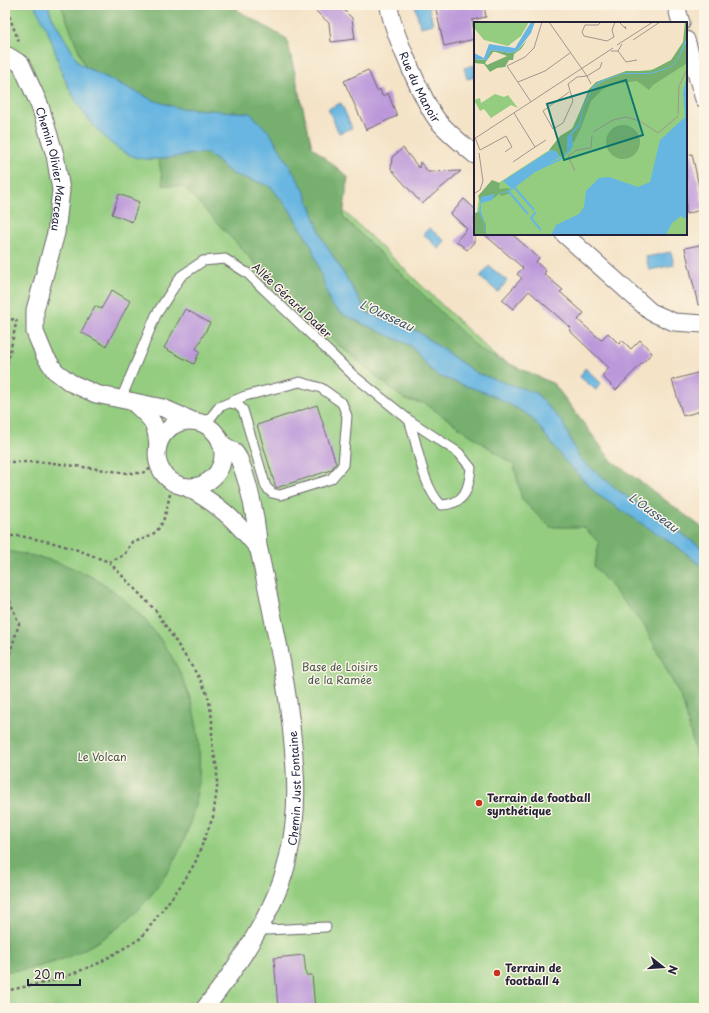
<svg xmlns="http://www.w3.org/2000/svg" width="709" height="1013" font-family="'Playpen Sans',sans-serif">
	<style>
		.green { fill: #94cd80; stroke: #5b785e }
		.forest { fill: #77b06e; stroke: #4c6954 }
		.water { fill: #67b6e1; stroke: #446c8e }
		.building { fill: #bc98da }
		.lines { fill: none; stroke-linecap: round; stroke-linejoin: round }
		.lane-casing { stroke: #6c666c; stroke-width: 11 }
		.street-casing { stroke: #6c666c; stroke-width: 19 }
		.path { stroke: #6c666c; stroke-width: 2.5; stroke-dasharray: 3 3; stroke-linecap: butt }
		.lane { stroke: #fff; stroke-width: 9 }
		.street { stroke: #fff; stroke-width: 17 }
		.poi-dot { fill: #c8321e; stroke: #fcf5e5; stroke-width: 1.5 }
		.labels { text-anchor: middle; dominant-baseline: central; stroke-width: 3; stroke-linejoin: round; paint-order: stroke }
		.street-label { font-size: 11px; fill: #22223b; stroke: #fcf5e5 }
		.park-label { font-size: 11px; fill: #445550; stroke: #fcf5e5 }
		.poi-label { font-size: 11px; font-weight: bold; fill: #22223b; stroke: #fcf5e5; text-anchor: start }
		.water-label { font-size: 12px; font-style: italic; fill: #3a5675; stroke: #fcf5e5 }
		.inset-river { fill: none; stroke: #67b6e1; stroke-width: 2 }
		.inset-road { fill: none; stroke: #a0968f; stroke-width: 1 }
		.view { fill: #0f766e; fill-opacity: 0.15; stroke: #0f766e; stroke-width: 2 }
		.inset-edge { fill: none; stroke: #22223b; stroke-width: 2 }
	</style>
	<rect width="100%" height="100%" fill="#fcf5e5"/>
	<filter id="ink" filterUnits="userSpaceOnUse"><feTurbulence type="fractalNoise" baseFrequency=".025" numOctaves="2"/><feDisplacementMap in="SourceGraphic" scale="8" xChannelSelector="R" yChannelSelector="G"/><feConvolveMatrix kernelMatrix="1 2 1 2 8 2 1 2 1" color-interpolation-filters="sRGB"/></filter>
	<filter id="wash" filterUnits="userSpaceOnUse"><feTurbulence type="fractalNoise" baseFrequency=".012" numOctaves="4" result="noise"/><feDisplacementMap in="SourceGraphic" scale="16" xChannelSelector="R" yChannelSelector="G"/><feGaussianBlur stdDeviation="0.9" result="paint"/><feColorMatrix in="noise" values="0 0 0 0 0 0 0 0 0 0 0 0 0 0 0 0 0 1.4 0 .05"/><feComposite in="paint" operator="in"/></filter>
	<g filter="url(#wash)">
		<rect width="100%" height="100%" fill="#f4e3c7"/>
		<path class="green" d="M5,5H225L326,194L704,556V1008H5Z"/>
		<path class="forest" d="M61,5H236L237,10L287,39L312,147L348,177L343,217L481,351L554,384L611,460L704,529V787L683,702L645,627L594,566L599,543L584,527H550L522,500L514,465L424,403L405,400L305,317L184,187L163,185L159,160L184,121L89,77Z
			M5,551C34,555 64,562 90,576C109,586 127,601 142,617C229,709 215,852 116,929C85,953 44,970 5,971Z"/>
		<path class="water" d="M34,5H48L52,17L79,63L85,67L153,100L178,108L250,113L270,133L304,190L323,240L368,313L417,331L476,373L536,393L563,423L578,456L585,463L623,494L704,549V568L679,548L598,495L564,460L533,419L525,413L492,395L438,376L428,367L411,346L344,315L331,305L311,245L289,209L272,188L267,185L232,174L207,153C186,153 165,161 144,159C108,155 73,103 62,72C57,59 54,45 48,32C44,23 39,14 34,5Z
			M415,5H433L429,8L433,24L420,27Z
			M475,65V77L467,79L464,68Z
			M341,103L352,128L339,133L328,109Z
			M429,228L445,241L439,249L423,234Z
			M671,252L674,265L649,270L646,257Z
			M489,266L507,281L498,292L480,277Z
			M585,368L601,383L596,390L580,377Z"/>
		<g id="blocks">
			<path class="building" d="M309,5H339L352,18L355,39L331,42L329,23Z
				M435,5H484L486,17L472,20L475,39L444,46Z
				M368,70L377,91L380,89L382,96L388,93L397,116L366,130L344,81Z
				M403,148L419,168L420,162L428,172L461,171L422,204L391,169L392,157Z
				M692,154L704,209L686,214V155Z
				M119,194L139,202L132,222L112,214Z
				M464,199L475,209V241L467,250L456,241L467,229L451,214Z
				M484,234H512L539,258L536,262L546,271L544,274L563,290L560,292L584,313L578,320L601,340L608,333L619,344L622,340L631,349L640,340L652,353L616,390L602,376L609,368L569,330L571,328L529,291L513,309L502,300L522,278L517,274L523,268Z
				M704,244V304L698,305L685,248Z
				M112,290L130,301L106,346L81,332L95,306L101,309Z
				M185,309L210,323L196,349L200,351L194,364L164,348Z
				M704,371V410L683,416L672,380Z
				M317,405L336,463L331,470L276,488L257,425Z
				M304,955L306,975H312L315,1008H278L274,958Z"/>
		</g>
	</g>
	<g filter="url(#ink)">
		<use href="#blocks" fill-opacity="0" stroke="#6c666c" stroke-width="1"/>
		<g class="lines">
			<defs>
				<path id="lane" d="M121,399L156,315L181,276L203,261L225,259L247,273L353,375L409,420L459,453L471,468C469,489 465,504 441,505C421,483 419,448 409,420
					M205,425L219,407L245,396L300,382L321,388L342,403L347,416L343,465L331,479L280,495L272,493L266,487L243,410L238,405L230,403
					M259,926L267,930L326,927"/>
				<g id="street">
					<path id="s1" d="M389,5C390,26 425,106 439,122C450,134 463,145 475,155"/>
					<path d="M676,5L681,23"/>
					<path d="M686,40L704,99"/>
					<path id="s2" d="M5,56H8L21,64L40,106L55,155L61,190L56,233L35,310V332L45,356L55,371L71,383L96,394L163,408L193,421"/>
					<path d="M564,234L651,312L674,322L704,324"/>
					<path d="M133,402C151,419 156,420 158,446"/>
					<circle cx="190" cy="454" r="33"/>
					<path d="M186,487C219,504 235,520 258,548"/>
					<path id="s3" d="M205,1008C236,969 278,907 288,858C295,829 297,800 295,771C291,696 274,623 259,550C257,544 258,538 257,532C254,508 248,481 239,459C235,450 228,448 221,444"/>
				</g>
			</defs>
			<use href="#lane" class="lane-casing"/>
			<use href="#street" class="street-casing"/>
			<path class="path" d="M5,5L19,42
				M5,320L17,319
				M5,375L17,319
				M5,462H46L127,473H142L158,465
				M5,536H20L50,542L75,549L109,562L156,611L200,679L208,696L212,719V743L217,769V789L213,817L195,863L182,884L141,938L99,963L57,980L5,991
				M109,562L124,555L132,542C163,536 164,521 170,494
				M5,589L19,624L7,662L5,683"/>
			<use href="#lane" class="lane"/>
			<use href="#street" class="street"/>
		</g>
	</g>
	<g class="poi-dot">
		<circle cx="479" cy="803" r="4"/>
		<circle cx="497" cy="973" r="4"/>
	</g>
	<g class="labels">
		<g class="street-label">
			<text stroke="none"><textPath href="#s1" startOffset="88">Rue du Manoir</textPath></text>
			<text stroke="none"><textPath href="#s2" startOffset="129">Chemin Olivier Marceau</textPath></text>
			<text transform="translate(292 300) rotate(43)">Allée Gérard Dader</text>
			<text stroke="none"><textPath href="#s3" startOffset="243">Chemin Just Fontaine</textPath></text>
		</g>
		<g class="park-label">
			<text x="340" y="666">Base de Loisirs<tspan x="340" dy="13">de la Ramée</tspan></text>
			<text x="102" y="756">Le Volcan</text>
		</g>
		<g class="poi-label">
			<text x="487" y="797">Terrain de football<tspan x="487" dy="13">synthétique</tspan></text>
			<text x="505" y="967">Terrain de<tspan x="505" dy="13">football 4</tspan></text>
		</g>
		<g class="water-label">
			<text transform="translate(387 315) rotate(25)">L'Ousseau</text>
			<text transform="translate(654 512) rotate(36)">L'Ousseau</text>
		</g>
	</g>
	<g transform="translate(474 22)">
		<rect width="213" height="213" fill="#f4e3c7"/>
		<path d="M0,0H55L47,14L34,24L10,18L0,6ZM213,34V213H8L3,190L5,175L20,170L26,160L80,125L97,108L116,69L165,49L208,44ZM21,72L30,75L34,73L44,86L37,83L17,96L10,87L6,89L0,78L6,76L7,81Z" fill="#94cd80"/>
		<path d="M211,0H213L212,42L179,63L175,68L163,59L138,62L128,68L117,79L107,106L100,120H95L94,129L86,135L82,129L75,128L86,114L99,106L115,67L122,60L152,49H176L197,38L209,20ZM53,18L47,27L40,32L39,38H35L31,45L23,46L16,50L10,42L0,41V37L12,38L17,28L37,31L43,29ZM19,30H22L33,34L13,43L11,41ZM132 120a17 17 0 1 1 34 0a17 17 0 1 1-34 0ZM18,158L26,161L25,167L35,166L37,171L28,174L25,172L20,176L6,179L4,174ZM5,190L12,202V213H1L0,191Z" fill="#77b06e" fill-rule="evenodd"/>
		<path d="M57,0H61L57,11L43,29L37,31L17,28L13,38L0,37V31L10,36L15,22L41,26ZM213,15V19L204,38L196,46L176,52H148L127,60L118,68L109,87L106,104L98,112L99,124L96,129L85,139L61,150L35,170L21,172L18,178L7,181V189L12,205L10,213L11,203L5,190L7,175L34,169L37,166L29,159L77,128L82,129L86,135L74,142L85,137L93,130V115L105,102L108,87L118,66L126,59L149,51H176L196,45L203,38ZM213,54V193L211,197L207,194L198,201L192,213H77L82,203L105,192L110,185L112,169L125,156L135,155L164,165L176,160L186,118L211,95L209,70Z" fill="#67b6e1"/>
		<path class="inset-river" d="M40,165L60,188M35,170L54,192M62,190L57,196L67,208"/>
		<path class="inset-road" d="M75,0L113,54L103,55L94,62L99,79L89,101L79,107L69,89L95,70M127,0L124,3H111L108,10L110,14L133,19L140,15L138,8L141,0M145,0L152,7L151,4M159,18L186,0M143,23L179,0M137,29H144L148,22M144,29L152,40L163,38M44,60L71,49L96,31M117,62L113,54L126,46L128,40M57,80L33,44L51,35L60,26L68,0M204,92L205,64L213,47M119,110L139,98L152,95L166,99L184,111L204,94M0,113L6,128L32,114L38,125L31,130M0,117L139,26M61,125L72,118M39,140L61,125L40,91M101,149L94,134L103,128L117,126L118,113M1,171L6,168L9,159L5,131"/>
		<path class="view" d="M152,58L169,113L90,138L73,82Z"/>
		<rect width="213" height="213" class="inset-edge"/>
	</g>
	<rect width="709" height="1013" fill="none" stroke="#fcf5e5" stroke-width="20"/>
	<g transform="translate(663 967) rotate(107)" stroke="#fcf5e5" stroke-width="3" paint-order="stroke">
	<path d="M0-3L7 15L0 10L-7 15Z" fill="#22223b"/>
	<text y="-6" font-size="11" font-weight="bold" text-anchor="middle" fill="#22223b">N</text>
	</g>
	<path d="M28 979v6h52v-6" fill="none" stroke="#22223b" stroke-width="2"/>
	<text x="34" y="979" font-size="12" fill="#22223b" stroke="#fcf5e5" stroke-width="3" paint-order="stroke">20 m</text>
</svg>
